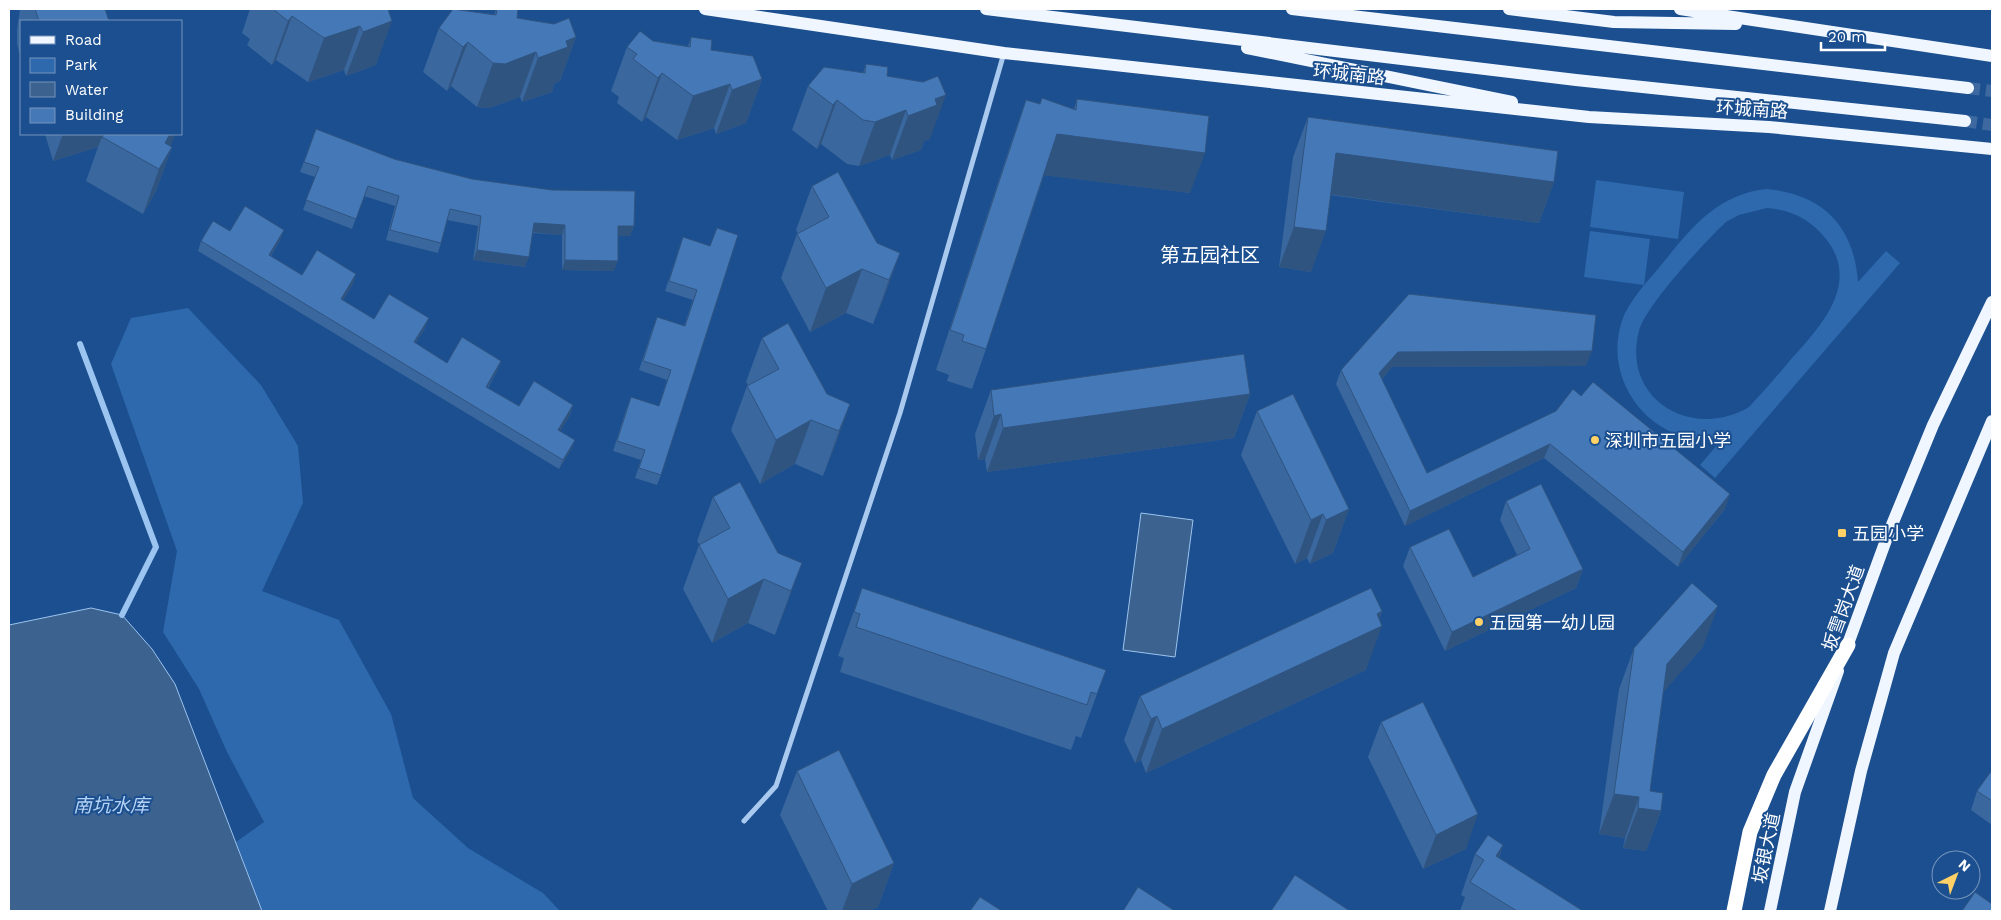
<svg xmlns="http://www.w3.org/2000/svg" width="2001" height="920" font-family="'Work Sans','Noto Sans SC',sans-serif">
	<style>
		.green { fill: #2e69ad; fill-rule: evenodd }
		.water { fill: #3c6290; stroke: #9cc4f0 }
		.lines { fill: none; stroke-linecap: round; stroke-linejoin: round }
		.stream { stroke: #9cc4f0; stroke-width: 6 }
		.primary-tunnel { stroke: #3d69a0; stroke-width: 12; stroke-dasharray: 12 6; stroke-linecap: butt }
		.street { stroke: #a9c9ee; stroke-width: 5 }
		.primary { stroke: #f0f6ff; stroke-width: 12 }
		.highway { stroke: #fff; stroke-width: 15 }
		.wall { fill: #3a679d }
		.shaded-wall { fill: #305480 }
		.building { fill: #4478b7; stroke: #305480 }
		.poi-dot { fill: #ffd166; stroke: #1b4f8f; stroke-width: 2 }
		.labels { text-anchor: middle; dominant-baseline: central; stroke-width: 4; stroke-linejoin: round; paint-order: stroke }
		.street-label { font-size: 18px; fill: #fff; stroke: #1b4f8f }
		.poi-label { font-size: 18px; fill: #fff; stroke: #1b4f8f; text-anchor: start }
		.water-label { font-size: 19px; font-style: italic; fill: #b5d3f5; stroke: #1b4f8f }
		.quarter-label { font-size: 20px; fill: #fff; stroke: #1b4f8f }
	</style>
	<rect width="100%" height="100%" fill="#1b4f8f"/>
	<path class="green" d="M1596,180L1684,192L1678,239L1590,227Z
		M1766,189C1823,194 1854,226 1858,282L1886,251L1900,263L1715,478L1700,465L1723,438C1712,439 1700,441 1689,438C1639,427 1606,374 1621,324C1625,309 1635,297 1644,285L1584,277L1590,231L1650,239L1644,285C1682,243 1706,196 1766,189ZM1767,208C1792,210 1810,219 1826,239C1861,283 1821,326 1792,358C1778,375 1764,391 1749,407C1692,441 1621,399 1639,331C1645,306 1705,242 1726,222L1739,215Z
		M188,308L261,385L298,446L303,503L262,591L339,620L391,714L413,798L468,848L543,893L560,911H262L236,842L264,822L227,752L199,689L163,632L177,551L111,364L131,318Z"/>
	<path class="water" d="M1141,513L1193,520L1175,657L1123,650Z
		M91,608L122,615L152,649L175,684L262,911H9V625Z"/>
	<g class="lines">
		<path class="stream" d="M80,344L156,547L122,615"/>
		<path class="primary-tunnel" d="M1968,88L1992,91
			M1965,121L1992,125"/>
		<path class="street" d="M744,821L776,786L900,413L1004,53"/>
		<path class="primary" d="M705,9L1004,53L1589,117L1769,127L1992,149
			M986,9L1576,80L1965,121
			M1292,9L1968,88
			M1509,9L1614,22L1736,24
			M1680,9L1992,56
			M1247,48L1512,102
			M1845,652L1889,532L1933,425L1992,302
			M1770,911L1795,792L1838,671
			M1830,911L1861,771L1894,653L1992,421"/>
		<path class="highway" d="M1734,911L1750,832L1774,775L1848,645"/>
	</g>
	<path class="wall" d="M20,9H105L109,21H21V59L17,44V29Z
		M250,9H388L376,65L346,76L344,70L308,82L276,60L272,65L247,45L250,39L242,33Z
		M496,9H518L517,18L576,37L560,81L554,84L552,92L522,102L520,97L489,108L477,107L451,86L447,91L423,72L439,28L494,15Z
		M691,37L711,50L762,79L746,123L716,134L714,128L677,140L646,117L642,122L617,103L619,97L611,91L627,47L653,41L688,46Z
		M866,64L887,76L930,139L924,141L921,150L892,160L890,155L859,166L847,164L821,144L817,149L792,130L808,86L863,73Z
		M1077,99L1190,193L1044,175L986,349L972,389L947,381L949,375L936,370L1012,140L1026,100L1040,104L1074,109Z
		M1308,117L1554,182L1539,223L1330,195L1311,272L1279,267L1293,157Z
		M316,129L394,159L634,226L630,236H618L614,271L562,270V235L532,233L525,267L473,260L478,226L447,220L441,243L438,253L386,240L395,206L364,196L352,229L303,210L315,177L300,172Z
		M45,134H175L170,146L172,147L156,191L143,214L86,181L98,147L53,161Z
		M812,186L877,243L900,253L884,297L873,324L846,313L810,332L781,278L797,234H798L796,230Z
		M284,230L280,240L271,256L302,275L353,284L343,300L374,319L425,328L415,344L447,363L501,361L497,371L488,388L519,406L573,405L570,415L560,431L575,440L571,450L559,469L198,251L201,241L230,231Z
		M683,237L710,246L661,475L657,485L635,478L641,460L613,451L627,407L659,406L667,380L639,370L653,327L684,326L693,300L665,291Z
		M1409,294L1586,366L1392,367L1382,379L1427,473L1556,411L1725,509L1678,567L1544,458L1405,526L1336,384L1341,370Z
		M762,338L827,394L850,404L834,448L823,476L795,464L760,484L731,430L747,386L748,385L746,382Z
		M991,390L1250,394L1234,438L987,472L985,459L978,460L975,434Z
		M1257,411L1349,509L1333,553L1310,564L1307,558L1295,564L1241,455Z
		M713,497L778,553L802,563L775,635L748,623L712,643L683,589L699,545H700L697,541Z
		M1506,501L1583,569L1576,588L1445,651L1403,566L1410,547L1473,577L1517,555L1500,520Z
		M862,588L1097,694L1081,738L1076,736L1071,750L840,672L844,658L838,656Z
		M1382,611L1379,620L1366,670L1146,773L1141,760L1135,763L1124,740L1140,696Z
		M1703,647L1663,692L1650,791L1661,811L1646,851L1623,848L1625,838L1599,834L1619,689L1634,648Z
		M1381,722L1466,849L1423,869L1368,757Z
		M1992,770V825L1971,810L1977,791Z
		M797,771L894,863L878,907L869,911H828L780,815Z
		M1503,845L1499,858L1583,911H1460L1465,897L1461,895L1475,854Z"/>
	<path class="shaded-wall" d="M292,16L276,60L272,65L288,21Z
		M392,21L376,65L346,76L363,32Z
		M360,26L344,70L308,82L324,38Z
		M576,37L560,81L554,84L552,92L522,102L538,58L566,41Z
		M468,42L451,86L447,91L463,47Z
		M536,52L520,97L489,108L477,107L493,63Z
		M662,73L646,117L642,122L658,78Z
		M762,79L746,123L716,134L732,90Z
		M730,84L714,128L677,140L693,96Z
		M946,95L930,139L924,141L921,150L892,160L908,116L935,99Z
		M837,100L821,144L817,149L833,105Z
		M906,110L890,155L859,166L875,122Z
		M63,134H111L102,137L98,147L53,161Z
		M170,134H175L167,155L172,147L156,191L143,214L159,169L165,143Z
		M1057,134L1205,153L1190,193L1042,175Z
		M1336,153L1554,182L1539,223L1321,193Z
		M534,223L565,225L562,235L530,232Z
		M618,226H634L630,236H615Z
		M1294,227L1326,231L1311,272L1279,267Z
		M284,230L280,240L265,265L269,255Z
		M477,250L529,257L525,267L473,260Z
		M900,253L884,297L873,324L889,280Z
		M565,260L618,261L614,271L562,270Z
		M862,269L846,313L810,332L826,288Z
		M356,274L353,284L338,309L341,299Z
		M429,318L425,328L410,352L414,342Z
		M1592,351L1586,366L1392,367L1374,388L1379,373L1398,352Z
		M501,361L497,371L482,396L486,387Z
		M1250,394L1234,438L987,472L1003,428Z
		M850,404L834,448L823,476L839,431Z
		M573,405L570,415L555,440L558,430Z
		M1001,414L985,459L978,460L994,416Z
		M811,420L795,464L760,484L776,440Z
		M575,440L571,450L559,469L563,460Z
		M1550,444L1544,458L1405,526L1410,511Z
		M1730,494L1725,509L1678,567L1683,552Z
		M1349,509L1333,553L1310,564L1326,520Z
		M1323,514L1307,558L1295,564L1311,520Z
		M802,563L786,607L775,635L791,591Z
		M1583,569L1576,588L1445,651L1452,632Z
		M764,579L748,623L712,643L728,599Z
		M1718,606L1703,647L1653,704L1667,664Z
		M1382,611L1376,630L1382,626L1366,670L1146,773L1162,729Z
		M1157,716L1141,760L1135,763L1151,719Z
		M1614,794L1639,797L1625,838L1599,834Z
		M1638,808L1661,811L1646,851L1623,848Z
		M1478,814L1466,849L1423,869L1436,835Z
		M1503,845L1489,886L1496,856Z
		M894,863L878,907L869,911H842L852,884Z"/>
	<path class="building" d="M35,9H105L109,21H39Z
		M273,9H388L392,21L363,32L360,26L324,38L292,16L288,21Z
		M453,9L496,15L497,9H518L517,18L554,24L569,18L576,37L566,41L568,47L538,58L536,52L505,64L493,63L468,42L463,47L439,28Z
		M640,31L653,41L690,47L691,37L712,40L711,50L753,56L762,79L732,90L730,84L693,96L662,73L658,78L633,59L637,54L627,47Z
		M866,64L888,67L887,76L923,82L938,76L946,95L935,99L937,105L908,116L906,110L875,122L863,120L837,100L833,105L808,86L824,67L865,73Z
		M1042,98L1076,110L1077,99L1209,116L1205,153L1057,134L986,349L962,341L964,335L950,330L1026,100L1040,104Z
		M1308,117L1558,151L1554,182L1336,153L1326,231L1294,227Z
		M316,129L394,159L472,179L552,190L635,191L634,226H618V261L565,260V225L534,223L529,257L477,250L481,216L450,209L441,243L390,230L399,196L368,186L356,219L306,200L319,167L304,162Z
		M104,134H170L165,143L172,147L159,169L102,137Z
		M838,172L877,243L900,253L889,280L862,269L826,288L797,234L829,217L812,186Z
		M245,206L284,230L269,255L302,275L317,250L356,274L341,299L374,319L389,294L429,318L414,342L447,363L462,337L501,361L486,387L519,406L534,381L573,405L558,430L575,440L563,460L201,241L213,221L230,231Z
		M717,228L738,235L661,475L639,468L645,450L617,441L631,397L659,406L671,370L643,361L657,317L685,326L697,290L669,281L683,237L710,246Z
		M1409,294L1596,315L1592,351L1398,352L1379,373L1427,473L1556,411L1573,389L1581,396L1593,382L1730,494L1683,552L1550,444L1410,511L1341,370Z
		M788,323L827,394L850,404L839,431L811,420L776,440L747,386L779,369L762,338Z
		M1244,354L1250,394L1003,428L1001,414L994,416L991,390Z
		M1293,394L1349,509L1326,520L1323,514L1311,520L1257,411Z
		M740,482L778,553L802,563L791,591L764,579L728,599L699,545L730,528L713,497Z
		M1541,484L1583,569L1452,632L1410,547L1449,529L1473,577L1530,549L1506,501Z
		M1692,583L1718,606L1667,664L1650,791L1663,793L1661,811L1638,808L1639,797L1614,794L1634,648Z
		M862,588L1106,670L1097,694L1091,692L1087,705L856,627L860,614L854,612Z
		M1371,588L1382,611L1377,614L1382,626L1162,729L1157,716L1151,719L1140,696Z
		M1423,702L1478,814L1436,835L1381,722Z
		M839,750L894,863L852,884L797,771Z
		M1992,770V801L1977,791Z
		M1488,835L1503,845L1496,856L1583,911H1517L1470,882L1484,860L1475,854Z
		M1295,875L1350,911H1271Z
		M1138,887L1175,911H1123Z
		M1975,892L1992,904V911H1962Z
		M980,897L1002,911H970Z"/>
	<g class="poi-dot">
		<circle cx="1595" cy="440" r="5"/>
		<rect x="1837" y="528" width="10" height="10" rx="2.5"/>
		<circle cx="1479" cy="622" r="5"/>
	</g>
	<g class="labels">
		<g class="street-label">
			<text transform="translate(1349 74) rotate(6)">环城南路</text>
			<text transform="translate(1752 109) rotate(4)">环城南路</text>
			<text transform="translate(1843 608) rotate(-70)">坂雪岗大道</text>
			<text transform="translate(1766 848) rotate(-78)">坂银大道</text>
		</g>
		<g class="poi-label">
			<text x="1605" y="440">深圳市五园小学</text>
			<text x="1852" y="533">五园小学</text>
			<text x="1489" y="622">五园第一幼儿园</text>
		</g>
		<g class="water-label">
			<text x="111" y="805">南坑水库</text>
		</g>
		<g class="quarter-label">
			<text x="1210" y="255">第五园社区</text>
		</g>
	</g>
	<rect width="2001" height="920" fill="none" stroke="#ffffff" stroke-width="20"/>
	<rect x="20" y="20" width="162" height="115" fill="#1b4f8f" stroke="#7695bc"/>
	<rect x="30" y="36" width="25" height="8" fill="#f0f6ff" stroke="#7695bc"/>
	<text x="65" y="45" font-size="15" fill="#ffffff">Road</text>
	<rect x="30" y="58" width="25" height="15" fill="#2e69ad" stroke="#7695bc"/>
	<text x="65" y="70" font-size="15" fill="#ffffff">Park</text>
	<rect x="30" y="82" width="25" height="15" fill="#3c6290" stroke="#7695bc"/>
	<text x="65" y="95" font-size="15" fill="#ffffff">Water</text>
	<rect x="30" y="108" width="25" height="15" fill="#4478b7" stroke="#7695bc"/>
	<text x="65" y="120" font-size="15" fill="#ffffff">Building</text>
	<g transform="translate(1956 875) rotate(42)"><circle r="24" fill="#1b4f8f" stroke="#7695bc"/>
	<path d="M0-4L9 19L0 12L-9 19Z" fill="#ffd166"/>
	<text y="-8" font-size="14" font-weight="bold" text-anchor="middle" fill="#ffffff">N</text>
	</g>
	<path d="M1821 42v8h64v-8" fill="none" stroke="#ffffff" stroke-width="2.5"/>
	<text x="1828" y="42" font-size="15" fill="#ffffff" stroke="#1b4f8f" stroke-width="4" paint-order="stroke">20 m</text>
</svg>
